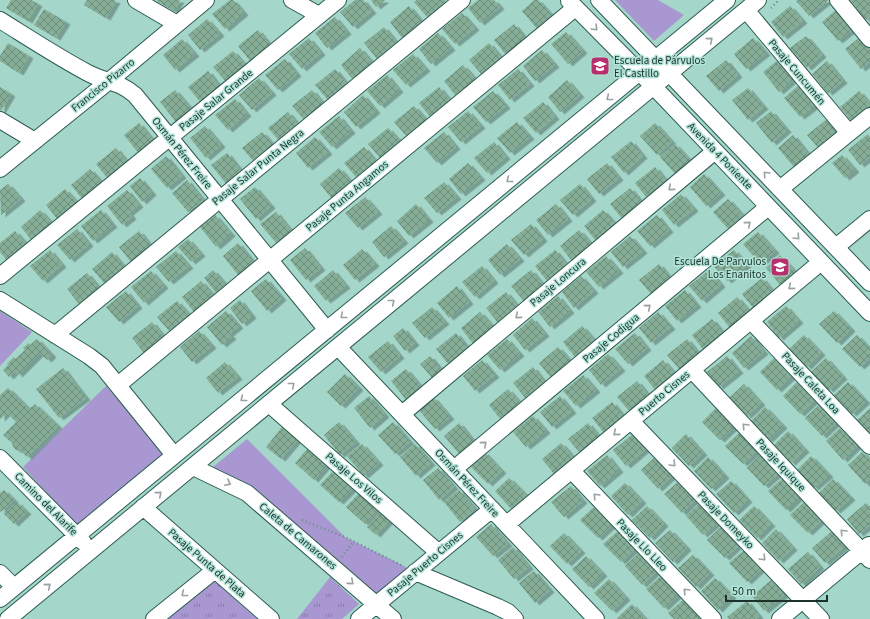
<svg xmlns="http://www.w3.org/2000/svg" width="870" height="619" font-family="'Source Sans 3',sans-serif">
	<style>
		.grass { fill: url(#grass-tufts) }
		.park { fill: #a897d0 }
		.building { fill: url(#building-cross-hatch); filter: url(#shadow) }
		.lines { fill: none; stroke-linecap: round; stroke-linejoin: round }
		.minor-casing { stroke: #2c5c52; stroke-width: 18 }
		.path { stroke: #688d83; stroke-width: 2.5; stroke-dasharray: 1 3; stroke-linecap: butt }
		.minor { stroke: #fff; stroke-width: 16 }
		.oneway { stroke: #99a2a0 }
		.labels { text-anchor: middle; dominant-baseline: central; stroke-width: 3; stroke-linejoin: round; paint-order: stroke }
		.poi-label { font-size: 11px; fill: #1d312c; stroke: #b1e4d7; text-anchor: start }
		.street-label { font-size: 11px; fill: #1d312c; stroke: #b1e4d7 }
	</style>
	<defs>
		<pattern id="grass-tufts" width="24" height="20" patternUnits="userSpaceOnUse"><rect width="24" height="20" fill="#a897d0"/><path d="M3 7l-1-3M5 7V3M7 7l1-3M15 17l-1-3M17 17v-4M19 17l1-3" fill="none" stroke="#887ca9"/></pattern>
		<pattern id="building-cross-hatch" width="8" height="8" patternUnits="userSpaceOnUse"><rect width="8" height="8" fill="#86ae96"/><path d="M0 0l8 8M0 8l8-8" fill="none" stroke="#6d8e7b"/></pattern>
		<filter id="shadow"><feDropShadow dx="4.5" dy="2.5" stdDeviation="0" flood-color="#0004"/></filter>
	</defs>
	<rect width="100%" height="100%" fill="#a4d7ca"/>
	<path class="grass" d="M330,577L359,604L342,619H297Z
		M212,579L257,619H159Z"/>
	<path class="park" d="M615,0H658L684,15L654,41Z
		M0,311L32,332L0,366Z
		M106,386L166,455L78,526L23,467Z
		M247,439L345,537L406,567V571L378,595H375L207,472Z"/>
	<path class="building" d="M11,0H31L38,4L28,21L6,8Z
		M87,0H114L116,1L106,18L84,5Z
		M158,0H180L174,11L157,1Z
		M230,0H233L244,13L225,29L212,14Z
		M355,0H363L372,11L353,27L340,12Z
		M371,0H385L376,7Z
		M417,0H445L446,1L427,17L414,2Z
		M478,0H494L500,7L480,23L468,8Z
		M534,0H538L553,17L538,30L522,11Z
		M798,0H829L809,16L796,1Z
		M850,0H870V17L866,20Z
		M409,6L422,22L402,38L390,22Z
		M790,6L803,21L783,37L771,22Z
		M44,9L66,22L56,38L34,25Z
		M837,9L853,29L838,41L822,22Z
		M462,13L475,28L455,44L442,29Z
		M335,17L347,32L327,48L315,33Z
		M207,19L220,34L200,50L188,35Z
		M514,24L526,39L506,55L494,40Z
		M384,27L396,42L377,59L364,43Z
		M258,30L270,45L250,61L238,46Z
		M566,32L583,51L568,64L551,44Z
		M438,33L451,48L431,64L419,49Z
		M806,36L822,55L807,68L790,48Z
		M860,37L870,48V62L861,69L845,49Z
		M309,38L321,53L302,69L289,54Z
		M753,38L766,53L746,69L734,54Z
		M182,39L195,54L175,70L163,55Z
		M8,43L29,56L19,73L0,61V56Z
		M489,43L502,59L482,75L469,60Z
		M360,48L373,64L353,80L341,65Z
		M542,50L555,65L535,81L523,66Z
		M233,51L246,66L226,82L213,67Z
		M413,54L426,69L406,85L393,70Z
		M285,59L297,74L278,90L265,75Z
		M726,60L738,75L719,91L706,76Z
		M778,60L794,79L779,92L763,72Z
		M827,61L843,81L828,93L812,74Z
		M463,65L476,80L456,96L444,81Z
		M335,69L347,84L328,100L315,85Z
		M518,69L530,84L510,100L498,85Z
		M208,71L220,87L201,103L188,87Z
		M387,75L399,90L380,106L367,91Z
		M259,78L272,93L252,110L239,95Z
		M567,80L580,95L560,112L548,97Z
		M799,85L816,105L800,117L784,98Z
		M0,87L11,94L1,111L0,110Z
		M439,87L451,102L431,118L419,103Z
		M748,88L764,107L748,120L732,100Z
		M175,90L191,109L176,122L160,102Z
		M312,90L324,105L305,121L292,106Z
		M493,91L506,106L486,122L473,107Z
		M859,91L870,104V107L852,122L840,107Z
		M363,95L376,111L356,127L344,112Z
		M235,99L247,114L228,130L215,115Z
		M543,102L555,117L536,133L523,118Z
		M414,106L427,121L407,137L394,122Z
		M468,111L481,126L461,142L448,127Z
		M771,111L787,130L772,143L756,123Z
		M288,112L300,127L281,143L268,128Z
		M339,116L351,131L332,147L319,132Z
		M827,119L839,134L820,150L807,135Z
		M517,122L530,137L510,153L497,138Z
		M139,123L155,143L140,155L124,135Z
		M655,123L672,142L657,155L640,136Z
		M205,126L221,145L206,158L190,138Z
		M388,128L401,143L381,159L368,144Z
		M262,132L275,147L255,163L242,148Z
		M444,132L456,147L437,163L424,148Z
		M868,134L870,137V157L860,165L848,150Z
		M793,135L809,155L794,167L778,148Z
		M315,137L328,152L308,168L296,153Z
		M631,141L643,156L624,173L611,157Z
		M494,142L506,157L487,173L474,158Z
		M675,144L692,163L677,176L660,157Z
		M364,147L377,163L357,178L344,163Z
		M116,148L128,163L108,179L96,164Z
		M227,153L243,173L227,185L211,165Z
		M842,155L855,170L845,178L832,163Z
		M166,156L182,176L167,188L151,169Z
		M468,163L481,178L461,194L449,179Z
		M607,163L619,178L599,194L587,179Z
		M655,167L667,182L647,198L635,183Z
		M339,168L352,183L332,199L320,184Z
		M90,169L103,184L83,200L71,185Z
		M704,174L721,193L706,206L690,187Z
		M140,178L152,193L142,202L130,186Z
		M187,180L203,200L188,212L172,193Z
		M444,182L457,197L437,213L424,198Z
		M8,184L21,199L1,215L0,190Z
		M580,184L592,199L573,215L560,200Z
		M255,187L271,206L256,219L240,199Z
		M630,188L643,204L623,220L610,204Z
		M65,189L78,204L58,220L46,205Z
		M127,190L139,205L129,213L132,217L122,225L107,206Z
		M681,194L694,209L674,225L662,210Z
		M365,197L378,212L358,228L345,213Z
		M728,199L745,218L730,231L713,212Z
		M416,204L429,220L409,236L397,221Z
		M556,204L568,219L548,235L536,220Z
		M40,210L53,225L33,242L21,227Z
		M101,210L113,225L93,241L81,226Z
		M603,210L616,225L596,241L584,226Z
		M276,212L292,232L277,244L260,224Z
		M215,215L231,234L216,247L200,227Z
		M657,215L669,230L650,246L637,231Z
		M531,224L543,239L524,255L511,240Z
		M391,226L404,241L384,257L372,242Z
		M77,229L89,244L70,260L57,245Z
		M579,230L592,245L572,261L560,246Z
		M15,231L28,246L8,262L0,252V243Z
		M139,231L151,246L131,262L119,247Z
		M758,232L775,251L760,264L743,244Z
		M630,236L643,251L623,267L611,252Z
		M188,239L201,254L191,262L178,247Z
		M238,243L254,263L238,275L223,256Z
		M507,244L520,259L500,275L488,260Z
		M305,248L321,268L306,280L290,260Z
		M362,249L375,264L355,280L343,265Z
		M50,250L62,265L43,281L30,266Z
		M555,250L567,265L547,281L535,266Z
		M734,250L747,265L727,281L714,266Z
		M176,251L189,266L169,282L156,267Z
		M112,252L124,267L105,284L92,269Z
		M780,255L797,274L782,287L766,268Z
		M606,256L619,271L599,287L586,272Z
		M659,264L671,279L652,295L639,280Z
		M482,266L494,281L475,297L462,282Z
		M213,270L226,285L216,293L204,278Z
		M333,270L346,286L326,301L314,286Z
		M531,270L543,285L524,301L511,286Z
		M709,270L721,285L702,301L689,286Z
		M151,271L164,286L144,303L131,287Z
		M87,273L99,288L79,304L67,289Z
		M581,276L594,291L574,308L562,292Z
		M762,278L774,293L754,309L742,294Z
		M266,279L282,298L267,311L251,291Z
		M201,281L214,296L194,312L182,297Z
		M457,286L469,302L449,318L437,303Z
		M685,290L697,305L677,321L665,306Z
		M126,291L138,306L119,322L106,307Z
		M506,292L518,307L498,323L486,308Z
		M558,296L570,311L550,327L538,312Z
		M737,297L750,312L730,328L718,313Z
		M240,300L252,316L242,324L230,308Z
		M177,301L190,316L170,332L157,317Z
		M786,306L799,321L779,338L767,322Z
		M432,307L445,322L425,338L412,323Z
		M226,311L239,326L229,334L232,337L222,345L207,327Z
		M834,311L851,329L837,343L819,324Z
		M480,312L493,327L473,344L461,328Z
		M658,312L671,327L651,343L639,328Z
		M532,318L545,334L525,350L513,335Z
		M712,319L724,334L704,351L692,335Z
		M152,322L164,337L144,353L132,338Z
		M582,326L595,341L575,357L563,342Z
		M403,328L415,343L405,351L393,336Z
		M199,331L212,346L192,362L180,347Z
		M456,333L468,348L448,364L436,349Z
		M635,333L647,348L628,364L615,349Z
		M804,335L821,353L807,367L789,349Z
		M857,335L870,349V358L860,367L842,349Z
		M751,336L764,352L744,368L732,353Z
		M37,339L52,355L47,360L40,353L18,375L15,371L9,377L3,370L8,365L7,364L14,357L15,359L25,350L23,348L29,343L30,345Z
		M507,339L520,354L500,370L487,355Z
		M687,339L699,354L680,370L667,355Z
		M388,341L400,356L381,372L368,357Z
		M558,347L571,362L551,378L539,363Z
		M608,354L621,369L601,385L589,370Z
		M430,356L442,371L433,379L420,364Z
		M727,356L739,371L719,387L707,372Z
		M774,358L791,377L777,390L760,372Z
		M826,358L843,377L829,390L811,372Z
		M482,360L495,375L475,391L463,376Z
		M663,360L676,375L656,391L644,376Z
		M225,362L238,377L218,393L206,378Z
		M533,367L545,383L526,399L513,383Z
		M63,368L86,398L59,418L36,389Z
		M406,369L422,388L407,401L391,381Z
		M345,374L359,388L341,406L327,392Z
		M583,375L596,390L576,406L563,391Z
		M637,381L649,396L630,412L617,397Z
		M797,382L814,401L800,414L783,396Z
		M848,382L866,401L852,414L834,395Z
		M744,384L761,403L747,416L729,398Z
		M8,388L29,409L35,404L58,426L27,457L21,451L16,450L13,447L12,443L3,435L16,422L7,413L0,419V395Z
		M508,389L521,404L501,420L489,405Z
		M369,396L385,415L370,428L354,408Z
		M560,396L572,411L552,427L540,412Z
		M433,397L450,417L435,429L419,410Z
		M612,402L624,417L604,433L592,418Z
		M819,405L836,423L822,436L805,418Z
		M765,407L783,426L768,440L751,421Z
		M716,408L734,427L720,440L702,422Z
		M870,408V434L857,420Z
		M533,416L546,431L526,447L513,432Z
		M339,422L356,442L340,455L324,435Z
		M393,422L410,442L395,454L378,435Z
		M459,423L475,443L460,455L444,436Z
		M588,423L600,438L581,454L568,439Z
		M282,427L297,440L281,459L266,447Z
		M840,428L857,446L843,460L826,441Z
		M788,431L805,450L791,463L774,445Z
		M740,432L757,451L743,464L725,446Z
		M633,434L646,449L626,466L613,450Z
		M686,434L703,453L689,466L672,448Z
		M561,443L574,458L554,474L542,459Z
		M362,444L379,463L364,476L347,456Z
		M415,444L431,463L416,476L400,457Z
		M308,448L327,465L314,480L295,463Z
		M484,452L502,471L488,484L470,466Z
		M862,452L870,460V479L865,484L848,465Z
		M761,454L779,473L764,486L747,468Z
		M607,455L619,470L600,486L587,471Z
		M811,456L829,475L814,488L797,470Z
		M655,457L673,475L658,489L641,470Z
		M708,457L725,476L711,489L694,471Z
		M438,468L454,487L439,500L423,480Z
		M333,471L353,488L339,502L320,485Z
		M509,478L527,496L512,510L495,491Z
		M783,478L800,496L786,510L768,491Z
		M833,479L851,498L836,511L819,493Z
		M679,481L696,499L682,513L664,494Z
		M731,481L748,500L734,513L716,494Z
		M625,483L642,501L628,515L611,496Z
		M571,486L583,501L564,517L551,502Z
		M4,490L14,500L1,512L0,511V493Z
		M459,490L475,509L460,522L444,502Z
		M359,493L378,510L365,524L346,507Z
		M805,501L822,520L808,533L790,515Z
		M17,502L27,512L14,524L4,514Z
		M700,503L718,522L703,535L686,516Z
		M866,503L870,507V525L859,534L847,519Z
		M647,506L664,524L650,538L632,520Z
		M754,506L771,524L757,538L739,520Z
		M594,507L612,525L598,538L580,520Z
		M380,512L389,521L376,535L367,527Z
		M491,524L508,544L493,556L476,537Z
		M722,526L739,545L725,558L707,540Z
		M776,529L793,548L779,561L762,543Z
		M670,530L687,548L673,562L655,543Z
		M618,531L635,549L621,562L603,544Z
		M832,531L844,547L825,563L812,548Z
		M564,533L581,551L567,564L550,546Z
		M513,547L529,567L514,579L498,560Z
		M744,550L761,569L747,582L729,563Z
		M808,552L820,567L801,584L788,569Z
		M639,553L657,571L642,585L625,566Z
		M693,555L710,573L696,587L678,568Z
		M586,556L603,574L589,587L572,569Z
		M534,571L550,590L535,603L519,583Z
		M661,576L678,595L664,608L646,589Z
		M715,578L732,596L718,610L701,591Z
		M609,579L626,598L612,611L594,593Z
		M771,580L784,595L764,611L752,596Z
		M683,600L700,618L699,619H674L668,613Z
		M747,601L759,616L756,619H729L727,617Z
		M632,604L640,613L646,619H619L617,618Z"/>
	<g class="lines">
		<defs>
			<path id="minor" d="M136,0L177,24
				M292,0L319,15
				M599,0L870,283
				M838,0L870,39
				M569,1L654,87L870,313
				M746,10L849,133
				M0,20C29,38 58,57 88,73C105,82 119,81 135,95L327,330
				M0,120L35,141
				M0,169L109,81L206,0
				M780,189L870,116
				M836,247L870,219
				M0,276L338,0
				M0,300L89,356L102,366L174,455
				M751,321L870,446
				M55,335L462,0
				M338,347L596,619
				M692,370L870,560
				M118,385L575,8
				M269,404L439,553
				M402,414L715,151
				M631,421L821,619
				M0,458L83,542
				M193,467L247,493L393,619
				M454,469L768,207
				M572,471L713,619
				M143,507L271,619
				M507,524L821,262
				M415,572L498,607L508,612L515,619
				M0,573L14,587
				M0,599L727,0
				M8,619L758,0
				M154,619L215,570
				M359,619L492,509
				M780,619L869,545"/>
		</defs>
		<use href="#minor" class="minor-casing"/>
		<path class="path" d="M771,8L779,0
			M302,520L345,537L403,566
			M342,557L354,541"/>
		<use href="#minor" class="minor"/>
	</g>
	<defs><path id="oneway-chevron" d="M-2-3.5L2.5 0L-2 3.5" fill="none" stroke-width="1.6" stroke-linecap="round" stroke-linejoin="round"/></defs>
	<g class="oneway">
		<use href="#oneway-chevron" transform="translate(595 28) rotate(46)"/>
		<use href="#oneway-chevron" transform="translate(710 40) rotate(-40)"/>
		<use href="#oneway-chevron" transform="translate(609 98) rotate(141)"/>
		<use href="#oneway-chevron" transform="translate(766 174) rotate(-134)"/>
		<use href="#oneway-chevron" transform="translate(509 180) rotate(141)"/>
		<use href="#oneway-chevron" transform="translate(671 188) rotate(140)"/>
		<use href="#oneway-chevron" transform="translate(748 224) rotate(-40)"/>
		<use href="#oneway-chevron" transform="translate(797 237) rotate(46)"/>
		<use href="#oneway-chevron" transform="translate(791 287) rotate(140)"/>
		<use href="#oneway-chevron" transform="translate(392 302) rotate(-39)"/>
		<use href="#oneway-chevron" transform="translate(648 307) rotate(-40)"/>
		<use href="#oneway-chevron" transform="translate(343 316) rotate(141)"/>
		<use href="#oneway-chevron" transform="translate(518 316) rotate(140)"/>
		<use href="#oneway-chevron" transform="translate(292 385) rotate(-39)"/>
		<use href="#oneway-chevron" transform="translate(243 399) rotate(141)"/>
		<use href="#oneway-chevron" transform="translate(745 426) rotate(-133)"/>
		<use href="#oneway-chevron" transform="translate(616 433) rotate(140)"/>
		<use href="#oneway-chevron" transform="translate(484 444) rotate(-40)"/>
		<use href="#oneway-chevron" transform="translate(673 464) rotate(46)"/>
		<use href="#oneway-chevron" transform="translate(228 483) rotate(26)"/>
		<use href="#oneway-chevron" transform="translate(159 494) rotate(-40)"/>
		<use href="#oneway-chevron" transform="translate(596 496) rotate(-134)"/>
		<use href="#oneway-chevron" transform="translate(843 532) rotate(-133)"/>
		<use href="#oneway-chevron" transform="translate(763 558) rotate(46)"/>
		<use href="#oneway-chevron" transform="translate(351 582) rotate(41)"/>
		<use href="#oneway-chevron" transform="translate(48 586) rotate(-40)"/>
		<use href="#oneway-chevron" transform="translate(686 591) rotate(-134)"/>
		<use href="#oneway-chevron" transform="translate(184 594) rotate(141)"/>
	</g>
	<defs>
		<symbol id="school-square" viewBox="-11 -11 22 22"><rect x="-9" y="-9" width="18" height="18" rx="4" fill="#b82f6d" stroke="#b1e4d7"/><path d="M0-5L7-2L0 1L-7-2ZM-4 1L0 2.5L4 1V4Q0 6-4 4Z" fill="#fff"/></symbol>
	</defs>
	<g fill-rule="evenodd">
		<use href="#school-square" x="589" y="55" width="22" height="22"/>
		<use href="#school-square" x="769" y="256" width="22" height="22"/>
	</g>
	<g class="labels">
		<g class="poi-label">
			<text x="614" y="60">Escuela de Párvulos<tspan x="614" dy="13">El Castillo</tspan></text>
			<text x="766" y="261" text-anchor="end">Escuela De Parvulos<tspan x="766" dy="13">Los Enanitos</tspan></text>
		</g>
		<g class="street-label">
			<text transform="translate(797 72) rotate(50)">Pasaje Cuncumén</text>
			<text transform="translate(103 85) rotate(-39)">Francisco Pizarro</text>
			<text transform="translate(216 100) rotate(-39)">Pasaje Salar Grande</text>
			<text transform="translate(182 153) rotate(51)">Osmán Pérez Freire</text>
			<text transform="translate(720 156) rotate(46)">Avenida 4 Poniente</text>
			<text transform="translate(258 167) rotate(-39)">Pasaje Salar Punta Negra</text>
			<text transform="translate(347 196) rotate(-40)">Pasaje Punta Angamos</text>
			<text transform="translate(558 282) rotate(-40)">Pasaje Loncura</text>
			<text transform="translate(611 338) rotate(-40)">Pasaje Codigua</text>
			<text transform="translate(811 383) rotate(47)">Pasaje Caleta Loa</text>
			<text transform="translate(664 393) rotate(-40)">Puerto Cisnes</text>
			<text transform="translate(781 465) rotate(47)">Pasaje Iquique</text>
			<text transform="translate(354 478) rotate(41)">Pasaje Los Vilos</text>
			<text transform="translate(467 483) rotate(47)">Osmán Pérez Freire</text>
			<text transform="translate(46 504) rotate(45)">Camino del Alarife</text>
			<text transform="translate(726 520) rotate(46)">Pasaje Domeyko</text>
			<text transform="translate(298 536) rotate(40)">Caleta de Camarones</text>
			<text transform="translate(642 545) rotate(46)">Pasaje Llo Lleo</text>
			<text transform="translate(207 563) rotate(41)">Pasaje Punta de Plata</text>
			<text transform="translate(425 564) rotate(-40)">Pasaje Puerto Cisnes</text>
		</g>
	</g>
	<path d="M726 595v6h101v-6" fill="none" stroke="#1d312c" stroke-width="2"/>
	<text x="732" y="595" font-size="12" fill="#1d312c" stroke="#b1e4d7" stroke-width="3" paint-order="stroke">50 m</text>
</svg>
